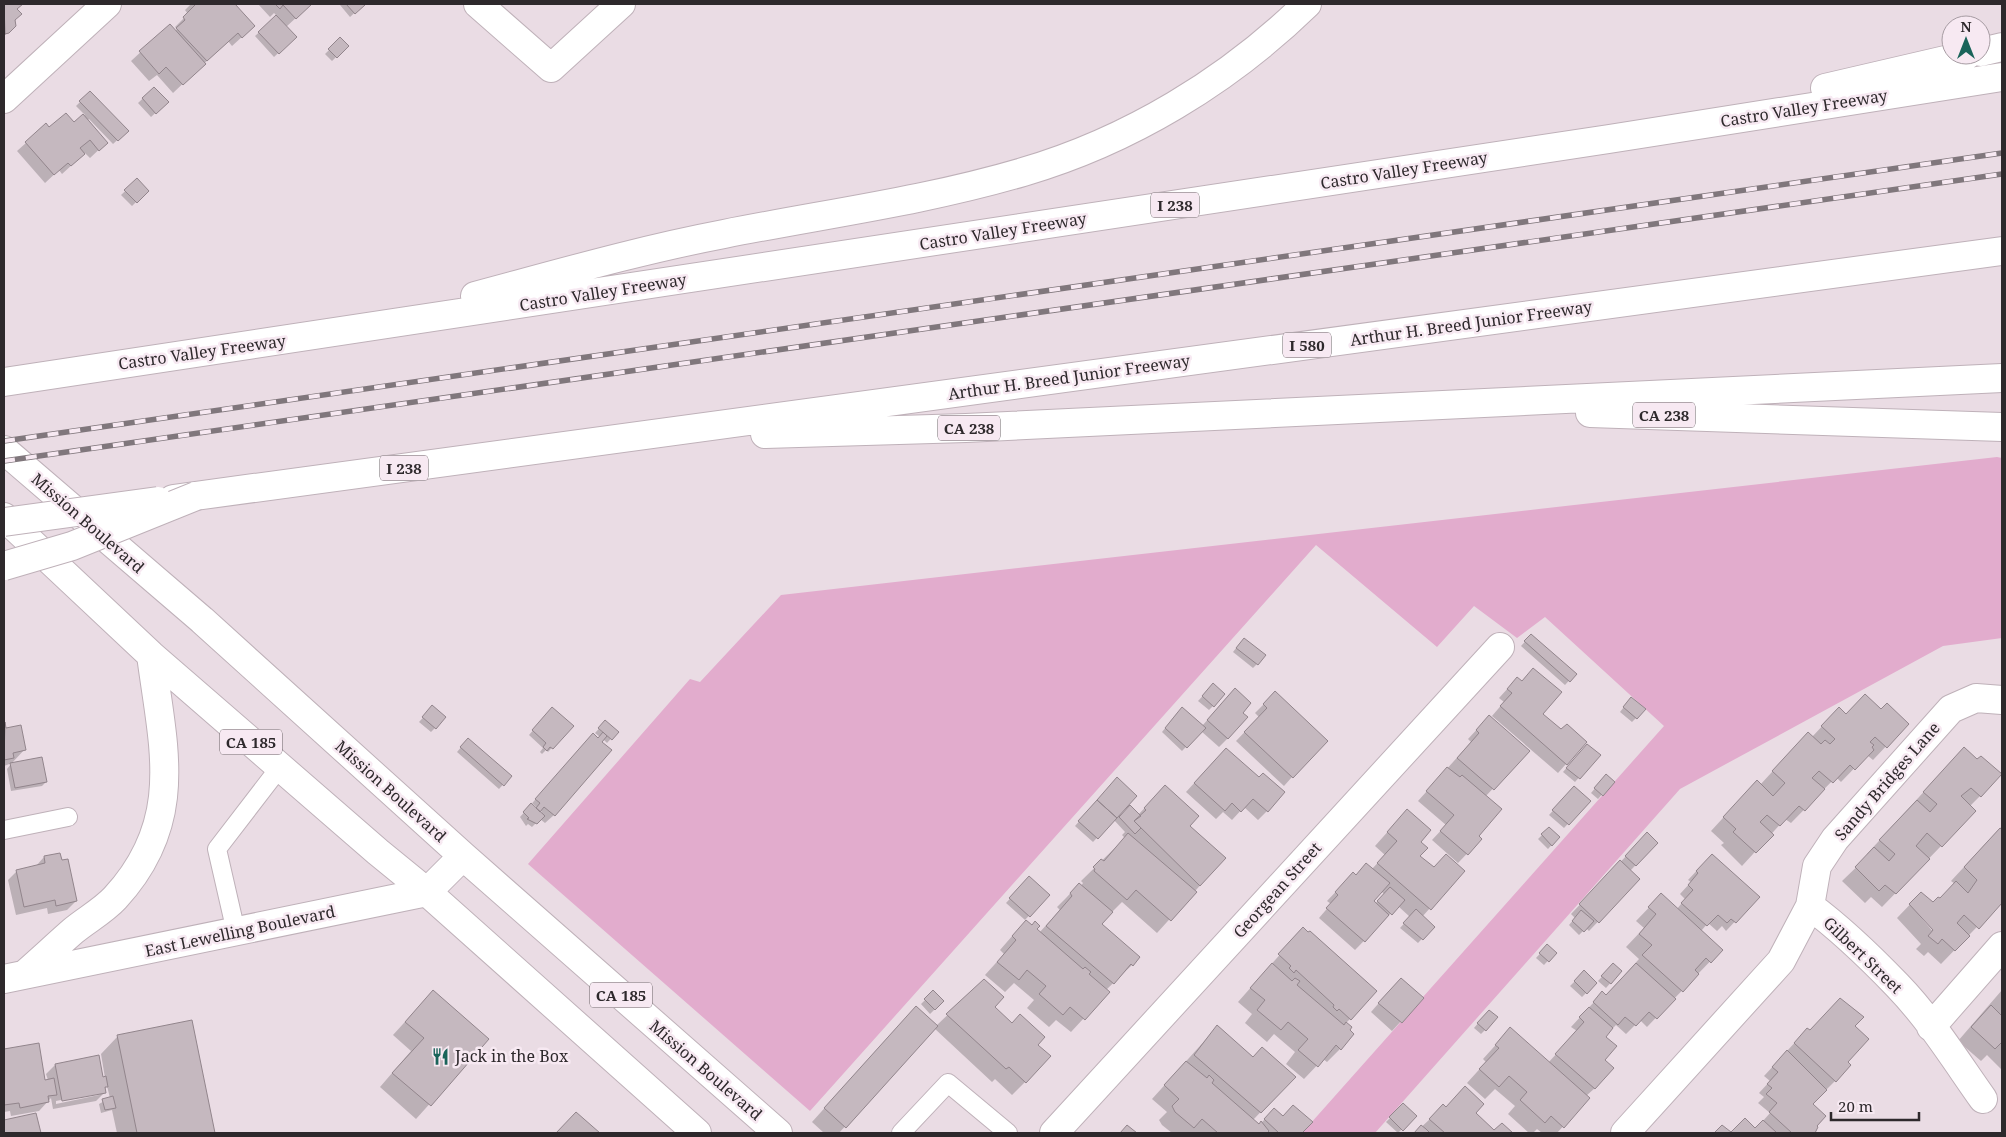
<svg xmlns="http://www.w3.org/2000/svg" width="2006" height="1137" font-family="'Noto Serif',serif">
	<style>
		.green { fill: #e2accd }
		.shadow { fill: #0003; fill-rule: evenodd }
		.building { fill: #c5b8bf; stroke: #92858c }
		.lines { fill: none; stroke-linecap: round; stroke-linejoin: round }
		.service-casing { stroke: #bfb1b9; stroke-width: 20 }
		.minor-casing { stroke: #bfb1b9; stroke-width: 30 }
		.primary-casing { stroke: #bfb1b9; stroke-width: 30 }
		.motorway-casing { stroke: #bfb1b9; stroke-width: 30 }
		.service { stroke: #fff; stroke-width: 18 }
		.minor { stroke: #fff; stroke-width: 28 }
		.primary { stroke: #fff; stroke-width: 28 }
		.motorway { stroke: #fff; stroke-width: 28 }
		.rail-casing { stroke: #80777c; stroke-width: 5.5 }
		.rail { stroke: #f7e9f2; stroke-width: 4; stroke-dasharray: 11; stroke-linecap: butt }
		.motorway-bridge-casing { stroke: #bfb1b9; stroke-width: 30; stroke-linecap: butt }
		.motorway-bridge { stroke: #fff; stroke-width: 28 }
		.labels { text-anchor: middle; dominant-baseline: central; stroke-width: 5; stroke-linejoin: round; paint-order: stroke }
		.shield { fill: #f7e9f2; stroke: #6a6367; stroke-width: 1 }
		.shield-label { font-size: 15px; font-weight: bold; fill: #2e292c }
		.street-label { font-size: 16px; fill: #2e292c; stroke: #f7e9f2 }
		.poi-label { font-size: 16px; fill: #2e292c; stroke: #f7e9f2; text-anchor: start }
	</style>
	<rect width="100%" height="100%" fill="#eadce4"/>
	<path class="green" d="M1997,457L2002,458V638L1943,646L1680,789L1375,1133H1302L1664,726L1545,617L1517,638L1474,606L1437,647L1316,545L810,1111L528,864L690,679L700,682L781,595Z"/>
	<path class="shadow" d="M4,4H22L16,10L15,25L4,36Z
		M191,4H233L254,26L232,46L228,41L173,93L157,75L149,81L131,61L169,26L175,31L177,29L175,27L188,14L185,10Z
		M258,4H311L286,27L295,37L274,57L255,36L277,16L274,13L270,17Z
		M341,4H362L363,5L350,17L340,5Z
		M340,39L347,46L332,61L325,54Z
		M154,88L167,102L151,117L138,103Z
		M90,92L127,131L113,144L89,119L87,121L106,143L90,158L85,153L62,174L59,170L45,183L17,151L46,125L49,129L74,124L85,115L76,106Z
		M137,180L147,191L132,206L121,195Z
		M1531,635L1575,674L1565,685L1521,646Z
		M1240,643L1257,664L1253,668L1233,652Z
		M1533,669L1541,714L1566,764L1558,773L1492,716L1504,702L1499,698L1509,687L1521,682Z
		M1213,685V706L1209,710L1198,701Z
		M1275,693L1292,777L1284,786L1236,741L1259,717L1255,713Z
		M1226,699L1241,713L1228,738L1219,747L1201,731L1182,751L1162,732L1178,712L1202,726Z
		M1627,703L1636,718L1632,722L1620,712Z
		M433,707L435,728L431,732L419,722Z
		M1881,711L1907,724L1873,760L1867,755L1841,782L1836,777L1791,823L1785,819L1742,866L1721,845L1724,843L1711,831L1744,795L1760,785L1795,747L1812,737L1826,722L1846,715Z
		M548,713L572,726L548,752L546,750L542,754L540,752L543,748L529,735Z
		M605,722L617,732L607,743L603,739L554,815L545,823L540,819L532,827L528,824L526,826L520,817L584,744L600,737L595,733ZM532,803L542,812L541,813L531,805Z
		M4,724L5,730L25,749L12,763L4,766Z
		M1481,725L1528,751L1485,797L1477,836L1481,839L1458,863L1432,840L1446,825L1418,801L1471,742L1468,739Z
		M468,739L510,777L499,789L457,752Z
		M1583,749L1599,755L1575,782L1563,772Z
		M1217,758L1267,811L1258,820L1244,807L1232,820L1223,812L1216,819L1186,792Z
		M1951,762L1980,796L1970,806L1941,846L1882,907L1871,897L1865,903L1842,881L1869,855L1867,854Z
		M11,764L46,782L42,786L11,791L7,769Z
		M1602,780L1613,782L1598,799L1591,793Z
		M1113,783L1119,816L1130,807L1138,815L1152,800L1189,826L1225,858L1157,933L1122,902L1100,924L1132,965L1106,990L1108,992L1071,1032L1056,1020L1049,1027L1027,1008L1034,1000L1014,983L1005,992L985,975L1004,954L1000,950L1013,935L1035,929L1039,933L1060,910L1057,907L1066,898L1079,884L1081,886L1083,883L1081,881L1125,838L1122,835L1125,832L1114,820L1093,842L1075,826Z
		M1574,788L1589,801L1564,828L1549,815Z
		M1407,810L1419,842L1418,856L1433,868L1463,871L1422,917L1433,927L1418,943L1400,928L1410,917L1398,906L1355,950L1319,918L1331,904L1327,901L1344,883L1372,869L1385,855L1375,846ZM1381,891L1384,894L1375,904L1372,901Z
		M2002,826V901L1941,964L1928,952L1924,956L1916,949L1921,944L1897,918L1921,893L1933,904L1939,900L1955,884L1951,881ZM1918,914L1938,933L1936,935Z
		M1549,828L1559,837L1548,849L1538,839Z
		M1647,834L1657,843L1630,871L1639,879L1589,931L1586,928L1579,935L1569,925L1575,918L1571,914Z
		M44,857L76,901L67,910L48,914L47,908L16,915L8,880L17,871L36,866Z
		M1703,864L1758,897L1726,931L1722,926L1717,931L1708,923L1701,931L1721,950L1647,1027L1640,1020L1626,1034L1616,1025L1604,1037L1603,1060L1595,1088L1586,1096L1589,1098L1557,1133H1542L1537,1129L1533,1133H1529L1508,1114L1515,1106L1495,1089L1485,1099L1467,1083L1486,1062L1483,1059L1510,1029L1548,1063L1577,1031L1571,1027L1594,1002L1606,996L1639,959L1626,947L1644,928L1636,921L1661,895L1677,909L1685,899L1680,894L1691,882L1688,880Z
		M1029,878L1048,895L1025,920L1006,903Z
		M1292,941L1350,1019L1346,1023L1340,1049L1327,1062L1323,1059L1304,1079L1286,1064L1295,1052L1274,1034L1267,1042L1245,1023L1252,1014L1238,1002Z
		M1547,946L1555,953L1544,965L1536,958Z
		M1613,965L1621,971L1606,988L1598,981Z
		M1584,972L1596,983L1582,997L1570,986Z
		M984,980L993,1007L1036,1045L1025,1082L1012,1095L995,1079L992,1082L934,1028L839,1133H824L812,1122L903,1021L936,1026Z
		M1392,988L1422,998L1392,1031L1371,1012Z
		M2002,990V1068L2001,1069L1987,1055L1981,1061L1958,1041Z
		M433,991L488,1039L416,1119L380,1087L411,1051L393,1035Z
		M933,992L943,1001L930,1014L921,1004Z
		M1485,1015V1030L1481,1034L1474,1028Z
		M191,1022L213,1133H117L112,1110L101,1113L99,1104L110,1098L107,1086L104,1089L105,1092L96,1101L53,1109L51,1098L39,1111L11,1116L10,1111L4,1112V1050L38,1045L44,1081L48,1080L46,1074L55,1065L102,1078H105L101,1054L118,1036ZM102,1092L99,1095L56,1104V1101Z
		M1853,1026L1846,1062L1835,1081L1812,1104L1815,1126L1813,1133H1732L1745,1120L1755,1130L1770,1113L1758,1103L1764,1097L1759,1093L1770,1081L1764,1076L1799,1038L1810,1032Z
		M1217,1027L1252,1058L1294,1077L1253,1120L1259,1125L1274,1110L1283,1117L1311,1122L1300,1133H1172L1162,1125L1159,1120L1167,1112L1152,1099Z
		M1403,1105L1415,1116L1398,1133L1386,1122Z
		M1446,1108L1474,1114L1494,1132L1502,1124L1511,1133H1415L1430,1119Z"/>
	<path class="building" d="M4,4H23L17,9L22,14L15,20L16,26L9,33L5,34Z
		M196,4H235L255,26L242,38L238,33L207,61L176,28L185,20L183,17Z
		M275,4H312L296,19L283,5L280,9Z
		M346,4H364L365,5L355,14Z
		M276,15L297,37L279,54L258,32Z
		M170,24L206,64L183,85L166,67L159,74L139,51Z
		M340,37L349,46L337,58L328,49Z
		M154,87L169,102L156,114L142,98Z
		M90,91L129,131L118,141L79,101Z
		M66,113L74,122L83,114L108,143L99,151L90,140L80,148L85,154L71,166L68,163L54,175L25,142L46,123L49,127Z
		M137,178L149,191L137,203L124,190Z
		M1531,634L1577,674L1570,682L1524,641Z
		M1244,638L1266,655L1258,665L1236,648Z
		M1533,668L1562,692L1543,714L1561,729L1567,724L1587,742L1567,765L1500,706L1512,693L1507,689L1517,677L1522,681Z
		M1213,683L1225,694L1214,707L1202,696Z
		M1235,688L1251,703L1243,713L1248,717L1228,739L1207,720Z
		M1275,691L1328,741L1293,778L1244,732L1267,708L1263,704Z
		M1865,694L1881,709L1887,703L1909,724L1887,748L1875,737L1870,742L1874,745L1872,747L1874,750L1855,770L1850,765L1833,783L1819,771L1812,778L1825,789L1805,811L1799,806L1780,826L1767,815L1760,822L1774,835L1756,853L1733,832L1736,829L1723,817L1757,780L1773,796L1785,783L1772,771L1808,732L1821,744L1825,740L1830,744L1835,739L1821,726L1839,707L1846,714Z
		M1631,697L1646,709L1637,719L1623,707Z
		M432,705L446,717L436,729L422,717Z
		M552,707L574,726L553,749L550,747L547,751L543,747L546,743L532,730Z
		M1182,707L1206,728L1187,748L1165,728Z
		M1489,715L1530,751L1494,790L1457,758L1479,733L1476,730Z
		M605,720L619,732L612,740L598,728Z
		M5,722L6,728L21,725L26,750L13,753L14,758L4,760Z
		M603,732L607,736L602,742L612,750L555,816L544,807L540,812L536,808L540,803L535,799L593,733L598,738Z
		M468,738L512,776L504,786L460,747Z
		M1587,744L1601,755L1580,779L1566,768Z
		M1964,747L1977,759L1981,756L2002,774L1981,797L1971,788L1961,796L1976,811L1942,847L1927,833L1916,846L1930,859L1896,894L1885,885L1879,891L1855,867L1874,847L1889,861L1895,854L1879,840L1917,800L1930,812L1937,804L1923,792Z
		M1226,748L1259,777L1263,773L1285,792L1268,812L1253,799L1241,812L1232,803L1225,811L1194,783Z
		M42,757L47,782L15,788L10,763Z
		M1447,767L1460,777L1462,775L1502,809L1479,836L1482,839L1468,855L1440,831L1454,815L1426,791Z
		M1606,774L1615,782L1603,796L1594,788Z
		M1117,777L1137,796L1117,818L1097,800Z
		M1165,785L1199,816L1190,826L1226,858L1200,886L1134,821L1146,810L1144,808Z
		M1574,786L1591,801L1569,825L1552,810Z
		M1097,800L1117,818L1098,839L1078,821Z
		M531,803L545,816L537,824L527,819L529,818L523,812Z
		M1130,805L1141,816L1134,821L1141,828L1135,834L1119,817Z
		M1407,809L1431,830L1421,842L1428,848L1420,856L1434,867L1446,854L1465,871L1431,910L1377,863L1397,841L1387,832Z
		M1549,827L1560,837L1552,846L1541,834Z
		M2000,828L2002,830V903L1979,929L1964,915L1957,923L1970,936L1955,951L1942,939L1938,944L1928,936L1933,930L1909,904L1921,892L1933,902L1938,897L1940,898L1956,881L1968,893L1977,880L1964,867Z
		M1647,832L1658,843L1636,866L1625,856Z
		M1128,833L1197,892L1171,921L1136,890L1127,900L1094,871L1095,869L1093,867L1101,859L1104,861Z
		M60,853L62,860L68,859L77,901L56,906L55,900L24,907L16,870L45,863L44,856Z
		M1712,854L1760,897L1736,923L1731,919L1727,923L1718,915L1707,926L1681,903L1693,890L1688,885L1698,873L1696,871Z
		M1620,860L1640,879L1599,923L1579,904Z
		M1366,863L1390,883L1374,901L1389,915L1365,942L1326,908L1338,895L1335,892L1353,872L1356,875Z
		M1029,876L1050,895L1030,917L1009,898Z
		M1079,883L1113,912L1102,924L1140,957L1133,966L1131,964L1114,984L1046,926L1072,896L1070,893Z
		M1390,887L1405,900L1392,915L1377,901Z
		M1661,893L1723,950L1711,963L1706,958L1695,970L1699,974L1683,992L1642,955L1652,945L1639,934L1656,914L1648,907Z
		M1416,909L1435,927L1423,940L1403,923Z
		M1581,910L1594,921L1584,932L1572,921Z
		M1026,920L1032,925L1035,921L1040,926L1037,929L1083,969L1085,967L1091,972L1089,974L1110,992L1085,1020L1070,1007L1063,1015L1039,994L1046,986L1027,970L1019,980L997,962L1016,940L1012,936Z
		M1303,927L1308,932L1310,931L1377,991L1351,1020L1339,1009L1337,1011L1333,1007L1334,1005L1296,970L1294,973L1289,968L1291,966L1278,954Z
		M1547,944L1557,953L1549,962L1539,953Z
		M1272,963L1292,981L1295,978L1300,981L1297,985L1344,1025L1346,1022L1352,1027L1350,1030L1354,1034L1341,1050L1336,1045L1318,1067L1298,1050L1308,1039L1288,1022L1281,1030L1257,1010L1265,1000L1250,988Z
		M1613,963L1622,971L1611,984L1601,976Z
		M1636,963L1676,999L1657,1019L1649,1012L1636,1026L1625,1017L1618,1025L1593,1002L1602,991L1606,995Z
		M1584,970L1597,983L1587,994L1574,981Z
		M1401,978L1424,998L1402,1023L1378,1003Z
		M984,979L1004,997L995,1007L1012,1023L1020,1014L1045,1037L1038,1045L1051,1056L1026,1083L1009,1067L1006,1069L946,1014Z
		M433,990L489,1039L431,1106L392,1073L424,1038L405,1022Z
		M933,990L944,1001L935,1010L924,999Z
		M1840,998L1864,1017L1855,1026L1869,1039L1848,1062L1851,1065L1836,1082L1794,1043L1807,1028L1810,1030Z
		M1991,1005L2002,1016V1044L2001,1043L1995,1049L1971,1027Z
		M916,1006L938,1026L846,1128L824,1108Z
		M1589,1007L1613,1028L1606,1037L1617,1046L1605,1060L1614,1068L1595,1089L1555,1054L1584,1022L1579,1017Z
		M1489,1010L1498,1017L1486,1031L1477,1023Z
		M192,1020L215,1133H137L117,1035Z
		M1217,1025L1253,1057L1262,1047L1296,1077L1261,1113L1194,1055Z
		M1510,1027L1590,1098L1564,1128L1551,1116L1545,1123L1520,1100L1527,1092L1509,1076L1499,1087L1479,1069L1499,1048L1495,1045Z
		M39,1043L45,1080L54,1078L57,1095L48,1096L49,1102L20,1108L19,1103L4,1105V1049Z
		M1787,1050L1827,1090L1813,1104L1826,1116L1817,1126L1818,1127L1815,1133H1792L1769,1112L1777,1103L1766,1094L1772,1088L1767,1084L1778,1072L1772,1067Z
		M99,1055L103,1077L106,1076L108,1087H105L106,1093L62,1101L55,1064Z
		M1186,1061L1207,1078L1209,1075L1214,1080L1212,1083L1259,1124L1261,1121L1269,1131L1267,1133H1218L1202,1119L1194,1128L1175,1112L1172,1106L1179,1099L1164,1085Z
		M1465,1086L1484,1104L1476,1113L1494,1130L1502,1123L1513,1133H1445L1429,1119L1443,1104L1446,1107Z
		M113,1096L116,1108L105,1110L102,1099Z
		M1403,1103L1417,1116L1403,1131L1389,1117Z
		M1293,1105L1313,1122L1302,1133H1279L1264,1119L1274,1108L1283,1116Z
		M576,1112L600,1133H556Z
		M36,1113L41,1133H4V1120Z
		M1745,1118L1755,1128L1763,1120L1777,1133H1714L1722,1125L1731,1132Z
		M1127,1125L1137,1133H1120Z
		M1421,1125L1426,1129L1430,1133H1414Z"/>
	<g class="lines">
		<defs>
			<path id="service" d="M4,830L68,817
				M236,932L217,849L280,767
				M901,1133L948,1083L1008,1133"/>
			<path id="minor" d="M478,4L551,68L621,4
				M4,99L107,4
				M1810,906C1841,929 1870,957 1897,985C1930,1019 1956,1061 1983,1099
				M1931,1027L2002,946
				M1054,1133L1500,647
				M1625,1133L1781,961L1810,906L1817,866L1835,839L1951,709L1976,698L2002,700"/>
			<path id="primary" d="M4,450L202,620L463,856L778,1133
				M4,517L151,655L378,852L427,892L697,1133
				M25,974C41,960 57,945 73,931C86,920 103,911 115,898C186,821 163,747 151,655
				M4,979L427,892L463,856"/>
			<path id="motorway" d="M1981,52L2002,47
				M1825,88L1967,55
				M475,296C557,274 640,250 724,234C824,214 925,201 1023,172C1129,141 1228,81 1307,4
				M4,382L1609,139L2002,77
				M1590,413L2002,427
				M765,434L966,428L2002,378
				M173,499L2002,251"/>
		</defs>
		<use href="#service" class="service-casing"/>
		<use href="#minor" class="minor-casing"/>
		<use href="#primary" class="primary-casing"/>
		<use href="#motorway" class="motorway-casing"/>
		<use href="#service" class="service"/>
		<use href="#minor" class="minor"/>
		<use href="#primary" class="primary"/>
		<use href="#motorway" class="motorway"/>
		<defs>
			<path id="rail" d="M4,441L2002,153
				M4,461L2002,174"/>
		</defs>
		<use href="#rail" class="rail-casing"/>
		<use href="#rail" class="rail"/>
		<defs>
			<path id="motorway-bridge" d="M4,522L158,501
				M4,566L72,546L196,496"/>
		</defs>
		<use href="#motorway-bridge" class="motorway-bridge-casing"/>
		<use href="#motorway-bridge" class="motorway-bridge"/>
	</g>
	<defs>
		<symbol id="restaurant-bare" viewBox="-9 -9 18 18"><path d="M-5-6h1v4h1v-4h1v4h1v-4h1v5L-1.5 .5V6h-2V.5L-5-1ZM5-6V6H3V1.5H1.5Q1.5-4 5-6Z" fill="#1a645a" stroke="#f7e9f2" stroke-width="2.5" paint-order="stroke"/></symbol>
	</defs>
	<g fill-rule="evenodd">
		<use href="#restaurant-bare" x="428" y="1044" width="25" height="25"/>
	</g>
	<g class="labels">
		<g class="shield">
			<rect x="1151" y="192.5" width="48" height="25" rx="4"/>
			<rect x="1283" y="332.5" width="48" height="25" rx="4"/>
			<rect x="1633" y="402.5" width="62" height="25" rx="4"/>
			<rect x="938" y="415.5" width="62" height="25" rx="4"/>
			<rect x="380" y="455.5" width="48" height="25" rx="4"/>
			<rect x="220" y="729.5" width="62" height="25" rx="4"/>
			<rect x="590" y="982.5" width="62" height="25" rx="4"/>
		</g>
		<g class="shield-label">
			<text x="1175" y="205">I 238</text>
			<text x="1307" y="345">I 580</text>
			<text x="1664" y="415">CA 238</text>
			<text x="969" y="428">CA 238</text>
			<text x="404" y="468">I 238</text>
			<text x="251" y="742">CA 185</text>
			<text x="621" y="995">CA 185</text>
		</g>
		<g class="street-label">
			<text transform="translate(1804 108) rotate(-9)">Castro Valley Freeway</text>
			<text transform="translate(1404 170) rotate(-9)">Castro Valley Freeway</text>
			<text transform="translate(1003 231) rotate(-9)">Castro Valley Freeway</text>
			<text transform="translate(603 292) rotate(-9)">Castro Valley Freeway</text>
			<text transform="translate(1471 323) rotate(-8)">Arthur H. Breed Junior Freeway</text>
			<text transform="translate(202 352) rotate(-8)">Castro Valley Freeway</text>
			<text transform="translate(1069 377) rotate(-8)">Arthur H. Breed Junior Freeway</text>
			<text transform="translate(88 523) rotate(41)">Mission Boulevard</text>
			<text transform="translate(1887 781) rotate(-49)">Sandy Bridges Lane</text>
			<text transform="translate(391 791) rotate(42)">Mission Boulevard</text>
			<text transform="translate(1277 890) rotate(-48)">Georgean Street</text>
			<text transform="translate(240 931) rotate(-12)">East Lewelling Boulevard</text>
			<text transform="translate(1863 955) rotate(44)">Gilbert Street</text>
			<text transform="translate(706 1070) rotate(41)">Mission Boulevard</text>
		</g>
		<g class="poi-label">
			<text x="455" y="1056">Jack in the Box</text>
		</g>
	</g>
	<rect width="2006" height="1137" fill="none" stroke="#2e292c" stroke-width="10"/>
	<g transform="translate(1966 40)"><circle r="24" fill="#f7e9f2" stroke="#a79ca3"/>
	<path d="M0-4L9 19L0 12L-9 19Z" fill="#1a645a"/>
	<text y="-8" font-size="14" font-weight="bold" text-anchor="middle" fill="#2e292c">N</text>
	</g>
	<path d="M1831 1112v8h88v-8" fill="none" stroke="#2e292c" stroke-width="2.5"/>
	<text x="1838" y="1112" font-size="15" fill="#2e292c" stroke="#f7e9f2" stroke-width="4" paint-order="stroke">20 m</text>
</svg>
